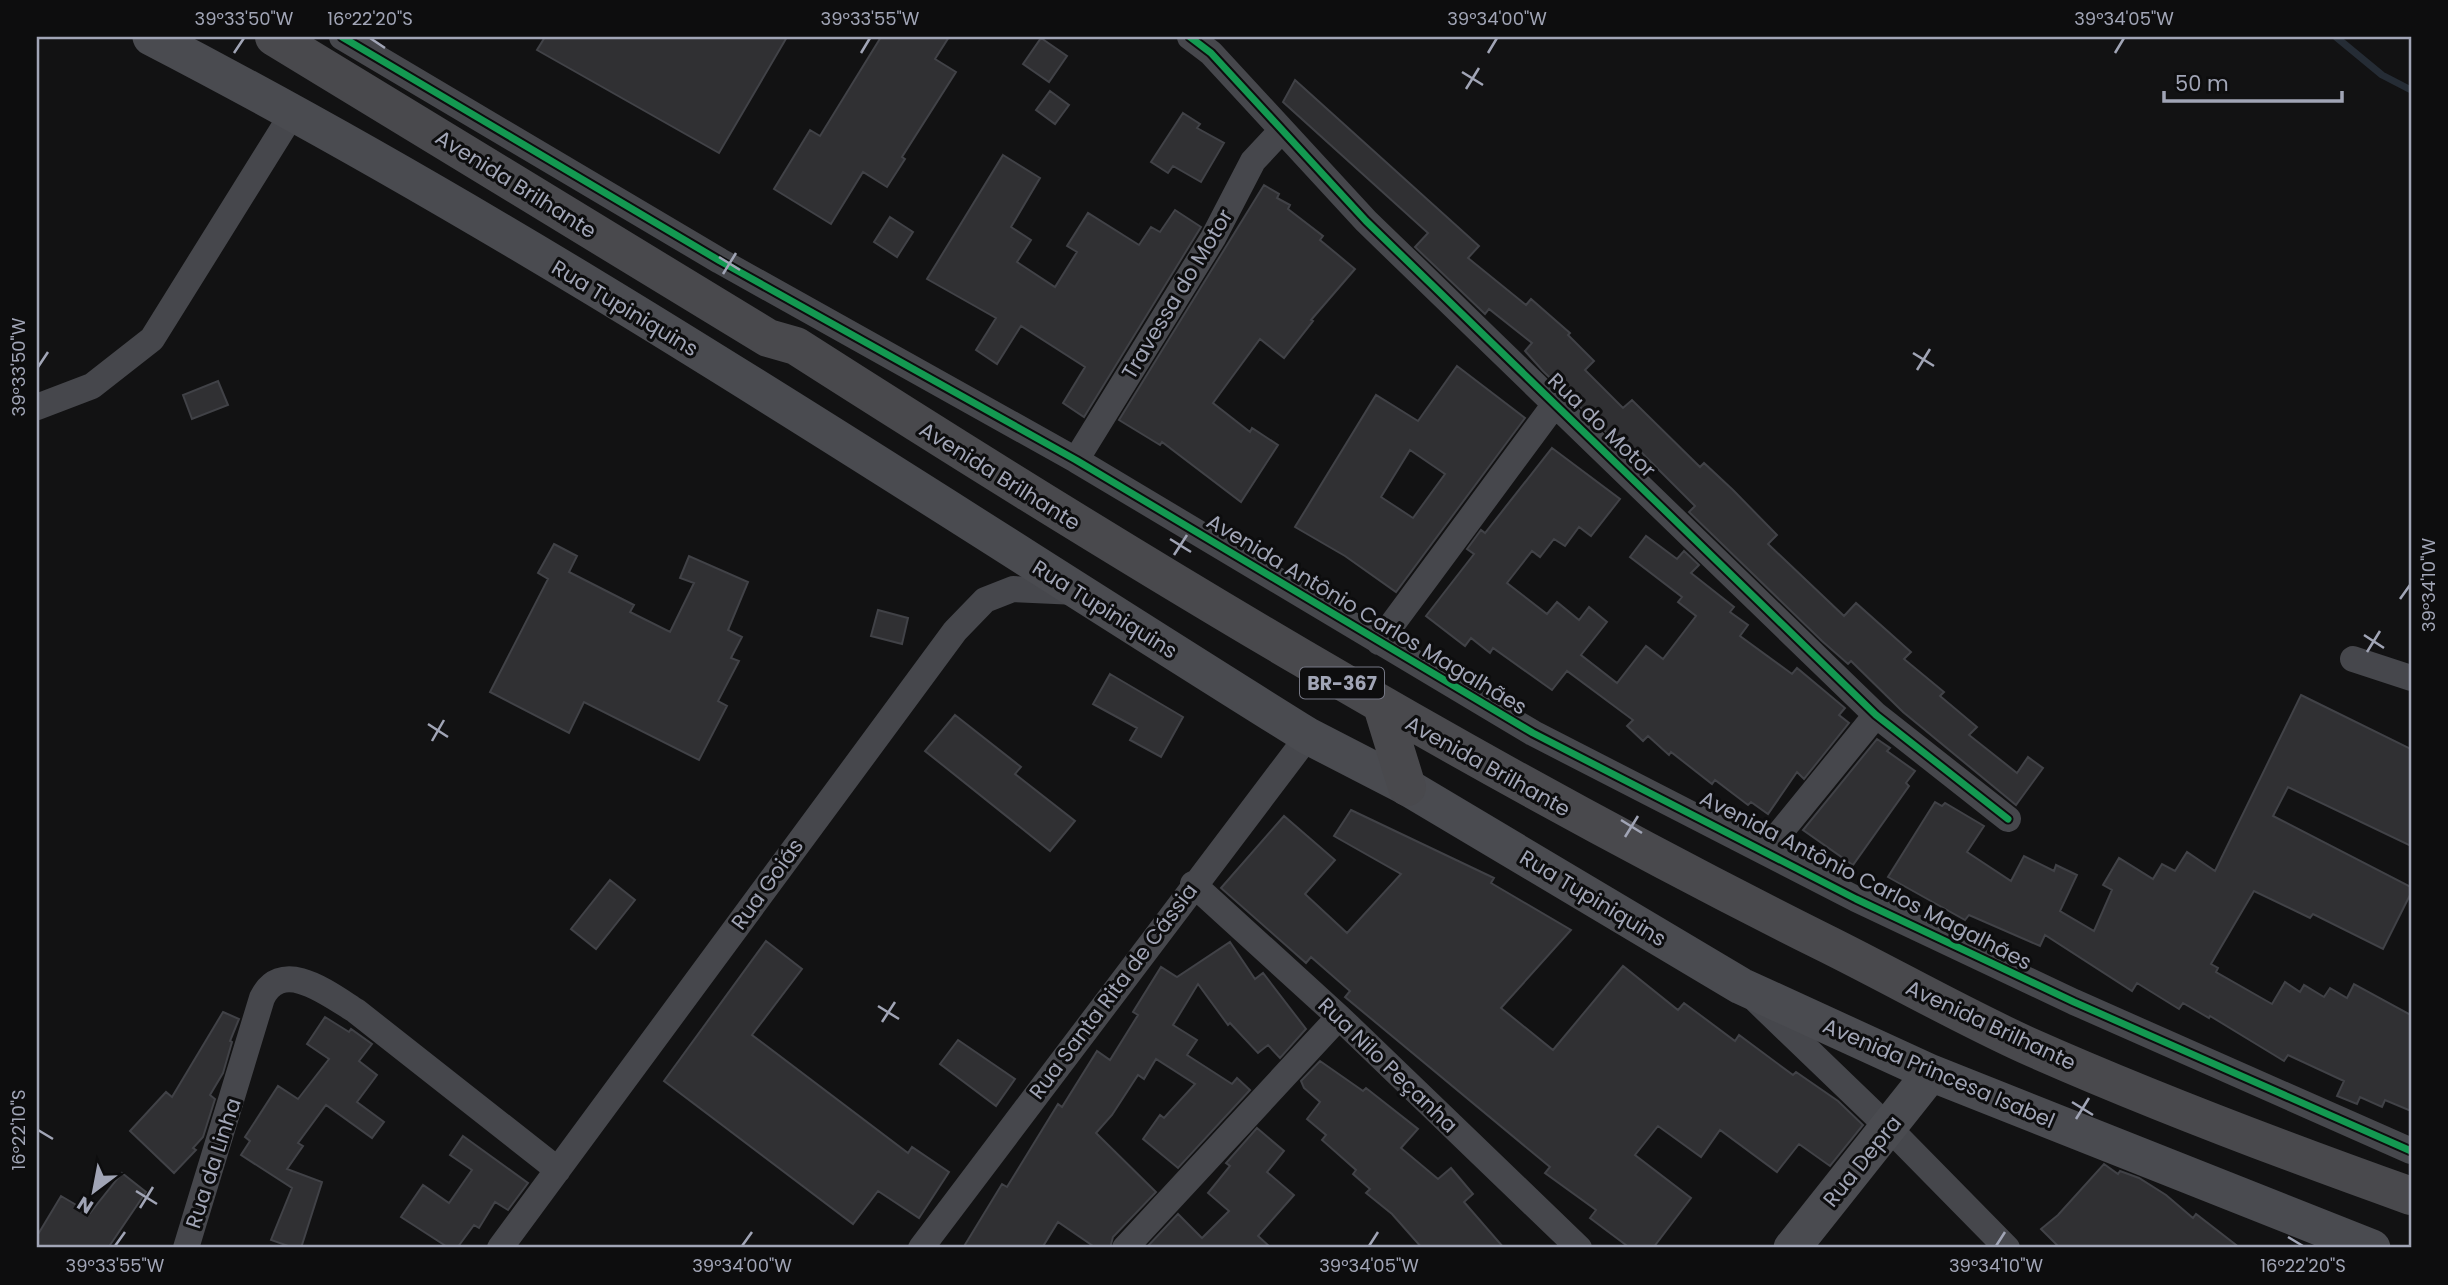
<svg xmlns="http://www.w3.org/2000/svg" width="2448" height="1285" font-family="Poppins,sans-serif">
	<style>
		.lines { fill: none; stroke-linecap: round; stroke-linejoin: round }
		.stream { stroke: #252c35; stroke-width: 7 }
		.building { fill: #303033; stroke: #414247; stroke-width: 2; fill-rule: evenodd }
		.street { stroke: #46474c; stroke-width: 26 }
		.secondary { stroke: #4a4b50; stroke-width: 37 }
		.primary { stroke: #49494d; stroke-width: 38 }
		.cycleway-casing { stroke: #0d0d0e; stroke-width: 11 }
		.cycleway { stroke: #139951; stroke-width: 7 }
		.ticks { fill: none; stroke: #a1a5b6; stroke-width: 2.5 }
		.labels { text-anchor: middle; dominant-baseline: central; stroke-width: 6; stroke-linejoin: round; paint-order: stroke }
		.shield { fill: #0d0d0e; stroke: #757784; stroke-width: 2 }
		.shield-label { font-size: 19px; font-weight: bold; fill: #a1a5b6 }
		.street-label { font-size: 21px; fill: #a1a5b6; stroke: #0d0d0e }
		.neatline { fill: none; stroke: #a1a5b6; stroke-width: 2.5 }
		.ticks-label { font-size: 18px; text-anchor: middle; fill: #a1a5b6 }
	</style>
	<rect width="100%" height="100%" fill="#121213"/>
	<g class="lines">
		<path class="stream" d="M2336,37L2382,75L2411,90"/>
	</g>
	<path class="building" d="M545,37H787L719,153L537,50Z
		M881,37H949L935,59L956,72L902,157L905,159L887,187L863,172L831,224L774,189L810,130L820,136Z
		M1041,38L1067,56L1049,82L1023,64Z
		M1295,80L1479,246L1468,258L1526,305L1531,299L1570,333L1568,335L1594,361L1585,370L1623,408L1632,400L1700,467L1704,463L1733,490L1777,535L1768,544L1844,616L1856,603L1911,652L1904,659L1944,692L1940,696L1977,727L1969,735L2017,773L2028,757L2043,768L2016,805L1903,712L1851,661L1848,664L1822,641L1689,512L1695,506L1639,450L1632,457L1543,371L1525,351L1532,343L1489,309L1485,314L1415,247L1428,233L1283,102Z
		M1050,91L1069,105L1055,124L1036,110Z
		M1183,113L1200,124L1197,128L1224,143L1201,182L1173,166L1168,173L1151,162Z
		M1003,155L1040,178L1011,227L1031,240L1017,262L1055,287L1077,252L1067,246L1088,213L1139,245L1151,227L1160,232L1175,210L1201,227L1084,417L1063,403L1085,367L1021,326L997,364L976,350L996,318L927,279Z
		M1264,185L1279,194L1277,198L1290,205L1288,209L1323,236L1320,240L1355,269L1311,320L1313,321L1284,358L1260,339L1213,403L1250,432L1252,428L1278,445L1241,502L1162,442L1160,445L1119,420Z
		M890,217L913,232L897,257L874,242Z
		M1457,366L1525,418L1396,592L1345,556L1295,527L1376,395L1418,421ZM1410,450L1445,474L1413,518L1381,497Z
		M218,381L228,405L192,419L183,395Z
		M1552,448L1620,499L1591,536L1579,527L1565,546L1554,539L1540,557L1532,551L1507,583L1547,614L1557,602L1579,620L1589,607L1607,622L1581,655L1617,683L1646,646L1663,659L1696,616L1678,602L1682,597L1630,557L1646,536L1677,559L1684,551L1699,565L1691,573L1734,607L1730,612L1748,625L1740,636L1792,674L1797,668L1845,708L1839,715L1849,723L1804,779L1797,772L1768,814L1751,802L1748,805L1715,780L1712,784L1671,752L1669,755L1648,736L1643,741L1627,726L1633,720L1567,671L1552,690L1493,648L1490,653L1471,638L1465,646L1426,616L1474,554L1467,549L1481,530L1485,533Z
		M554,544L577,556L569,572L634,605L630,612L670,632L694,583L680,578L689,556L748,582L728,630L742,637L731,658L739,661L718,701L727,706L699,760L584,702L569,733L490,692L548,579L538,573Z
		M878,610L908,618L902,644L871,636Z
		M1110,674L1183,717L1161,757L1130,740L1137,728L1093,704Z
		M2301,695L2411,749V846L2288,787L2273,816L2411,887V893L2383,949L2313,914L2310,918L2254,891L2211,964L2218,968L2216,972L2272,1004L2285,982L2300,992L2304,985L2324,997L2330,988L2347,998L2354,984L2411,1015V1111L2385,1100L2382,1107L2360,1097L2357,1104L2337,1096L2344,1081L2288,1055L2284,1061L2210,1016L2209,1018L2183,1003L2179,1009L2137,983L2132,991L2045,935L2040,946L1969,915L1965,920L1888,877L1935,802L1942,806L1945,803L1984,826L1967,852L2011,881L2024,856L2054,871L2056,865L2077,875L2060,911L2094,931L2112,890L2103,885L2119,858L2153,879L2162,864L2175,871L2187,852L2215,871Z
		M955,715L1021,767L1015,774L1075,821L1050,851L925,751Z
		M1877,739L1890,748L1887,751L1915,771L1906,783L1909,786L1853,865L1803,830Z
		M1351,810L1494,878L1491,883L1571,930L1501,1008L1553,1050L1623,966L1678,1010L1684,1003L1735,1041L1739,1035L1793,1075L1796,1072L1838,1101L1863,1125L1830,1166L1799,1144L1777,1172L1720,1130L1701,1157L1658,1126L1635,1155L1691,1198L1653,1248H1630L1590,1218L1596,1210L1545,1173L1550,1167L1345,997L1350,991L1311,957L1306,963L1221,888L1284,816L1335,860L1305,894L1347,933L1401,874L1334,836Z
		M610,880L635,900L596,949L571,929Z
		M766,941L802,969L752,1035L908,1153L912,1147L949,1172L919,1218L878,1191L853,1224L664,1081Z
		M1230,942L1255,979L1263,973L1306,1029L1280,1058L1268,1045L1258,1053L1230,1023L1228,1025L1198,984L1173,1025L1197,1040L1187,1055L1232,1084L1237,1078L1250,1090L1178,1168L1143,1139L1160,1115L1164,1118L1195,1084L1156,1059L1144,1079L1138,1075L1112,1115L1096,1133L1156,1192L1113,1237L1110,1248H1096L1058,1222L1042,1248H963L1002,1184L1007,1187L1058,1104L1062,1107L1097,1051L1110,1060L1138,1015L1133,1012L1161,967L1177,977Z
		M223,1012L239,1019L230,1041L232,1042L223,1073L210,1095L215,1099L203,1137L193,1148L196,1150L174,1173L130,1131L166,1092L172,1097Z
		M325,1017L349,1032L351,1029L372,1044L359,1061L377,1075L357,1102L384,1122L372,1138L326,1105L298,1143L303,1146L287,1169L322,1182L301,1248H294L271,1240L292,1188L241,1155L250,1141L245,1137L278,1086L298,1099L329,1059L307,1044Z
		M958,1040L1015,1079L996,1106L940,1064Z
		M1320,1061L1363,1091L1366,1088L1418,1129L1401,1148L1438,1179L1451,1168L1473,1194L1464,1202L1504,1248H1422L1392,1214L1366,1193L1370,1189L1353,1174L1356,1170L1322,1140L1326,1135L1307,1119L1320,1102L1304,1088L1301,1081Z
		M1257,1128L1284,1151L1267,1172L1294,1195L1258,1236L1271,1248H1146L1178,1214L1202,1238L1229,1211L1208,1193L1230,1166L1226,1163Z
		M463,1136L528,1183L508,1210L495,1202L479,1228L474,1225L457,1248H449L401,1217L423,1185L449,1203L472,1170L450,1155Z
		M2104,1164L2118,1174L2120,1171L2139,1178L2166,1195L2193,1218L2196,1214L2240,1248H2060L2041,1229L2058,1215Z
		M122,1173L146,1192L108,1248H37V1236L61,1196L90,1213Z"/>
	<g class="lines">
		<path class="street" d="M342,37L720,261L1076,460L1533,733L1856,899L2074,1002L2411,1151
			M1190,37L1211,53L1366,221L1876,715L2008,819
			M37,407L92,386L152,339L294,111
			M1076,460L1213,238L1253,161L1281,131
			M1379,642L1555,404
			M2353,659L2411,678
			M1766,850L1876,715
			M1193,884L1339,1017L1579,1248
			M1757,1001L1889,1128L2007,1248
			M186,1248L262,998C282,957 329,994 356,1011L558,1170
			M500,1248L955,631L985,600L1013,589L1077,592
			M921,1248L1308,736
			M1125,1248L1339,1017"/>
		<path class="secondary" d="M151,37C551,244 926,498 1308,736L1407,787L1741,986L1931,1073L2372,1248
			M1792,1248L1931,1073"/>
		<path class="primary" d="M274,37L768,338L796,346C1132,561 1465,763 1821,941C1890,975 1956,1013 2026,1045C2152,1101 2282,1150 2411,1196
			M1382,706L1407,787"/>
		<defs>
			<path id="cycleway" d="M342,37L720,261L1076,460L1533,733L1856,899L2074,1002L2411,1151
				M1190,37L1211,53L1366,221L1876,715L2008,819"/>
		</defs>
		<use href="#cycleway" class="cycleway-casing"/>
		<use href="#cycleway" class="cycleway"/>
	</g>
	<path class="ticks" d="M370,38L385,48M234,53L244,38M861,53L870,38M1488,53L1497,38M2115,53L2124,38M1462,72L1483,85M1466,89L1479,68M719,257L740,270M723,274L736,253M1913,353L1934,366M38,367L48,352M1917,370L1930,349M1170,539L1191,552M1174,555L1187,535M2400,599L2410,585M2364,635L2384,648M2367,652L2380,631M428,724L448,737M432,741L444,720M1621,820L1642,833M1625,837L1638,816M878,1006L899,1019M882,1022L895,1002M2072,1102L2093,1115M2076,1119L2089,1098M38,1130L53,1139M136,1191L157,1204M140,1208L153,1187M2288,1237L2303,1246M115,1246L125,1232M742,1246L752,1232M1369,1246L1378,1232M1996,1246L2005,1232"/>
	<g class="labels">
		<rect class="shield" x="1300" y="667.5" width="84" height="31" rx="5"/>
		<g class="shield-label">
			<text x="1342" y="683">BR-367</text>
		</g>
		<g class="street-label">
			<text transform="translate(516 184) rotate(32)">Avenida Brilhante</text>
			<text transform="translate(1177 294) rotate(-59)">Travessa do Motor</text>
			<text transform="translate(625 308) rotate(31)">Rua Tupiniquins</text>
			<text transform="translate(1602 425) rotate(44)">Rua do Motor</text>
			<text transform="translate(1000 476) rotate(32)">Avenida Brilhante</text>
			<text transform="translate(1105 609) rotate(32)">Rua Tupiniquins</text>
			<text transform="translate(1367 614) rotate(31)">Avenida Antônio Carlos Magalhães</text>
			<text transform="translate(1488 766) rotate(29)">Avenida Brilhante</text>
			<text transform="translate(1866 880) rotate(27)">Avenida Antônio Carlos Magalhães</text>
			<text transform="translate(767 884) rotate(-54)">Rua Goiás</text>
			<text transform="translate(1593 898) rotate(31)">Rua Tupiniquins</text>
			<text transform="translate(1113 991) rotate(-53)">Rua Santa Rita de Cássia</text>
			<text transform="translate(1991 1025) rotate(25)">Avenida Brilhante</text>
			<text transform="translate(1388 1065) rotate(44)">Rua Nilo Peçanha</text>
			<text transform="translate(1939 1073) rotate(23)">Avenida Princesa Isabel</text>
			<text transform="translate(1862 1161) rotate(-51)">Rua Depra</text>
			<text transform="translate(213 1163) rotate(-72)">Rua da Linha</text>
		</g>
	</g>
	<rect width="2448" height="1285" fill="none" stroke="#0d0d0e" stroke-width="77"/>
	<g transform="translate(94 1191) rotate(212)" stroke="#0d0d0e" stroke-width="5" paint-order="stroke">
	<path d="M0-5L12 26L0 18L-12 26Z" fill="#a1a5b6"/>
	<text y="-10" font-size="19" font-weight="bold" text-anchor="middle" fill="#a1a5b6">N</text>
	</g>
	<path d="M2164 91v10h178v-10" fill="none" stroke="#a1a5b6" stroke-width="3.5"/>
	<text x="2175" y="91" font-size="21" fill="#a1a5b6" stroke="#0d0d0e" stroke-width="5" paint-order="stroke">50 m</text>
	<rect x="38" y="38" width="2372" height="1208" class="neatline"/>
	<g class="ticks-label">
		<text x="244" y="25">39°33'50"W</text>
		<text x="370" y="25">16°22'20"S</text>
		<text x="870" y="25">39°33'55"W</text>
		<text x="1497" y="25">39°34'00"W</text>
		<text x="2124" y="25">39°34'05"W</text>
		<text transform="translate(19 367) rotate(-90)" y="6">39°33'50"W</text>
		<text transform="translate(2429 585) rotate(-90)" y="6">39°34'10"W</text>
		<text transform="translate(19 1130) rotate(-90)" y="6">16°22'10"S</text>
		<text x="115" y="1272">39°33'55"W</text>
		<text x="742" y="1272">39°34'00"W</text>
		<text x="1369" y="1272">39°34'05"W</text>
		<text x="1996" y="1272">39°34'10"W</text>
		<text x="2303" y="1272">16°22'20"S</text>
	</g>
</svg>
